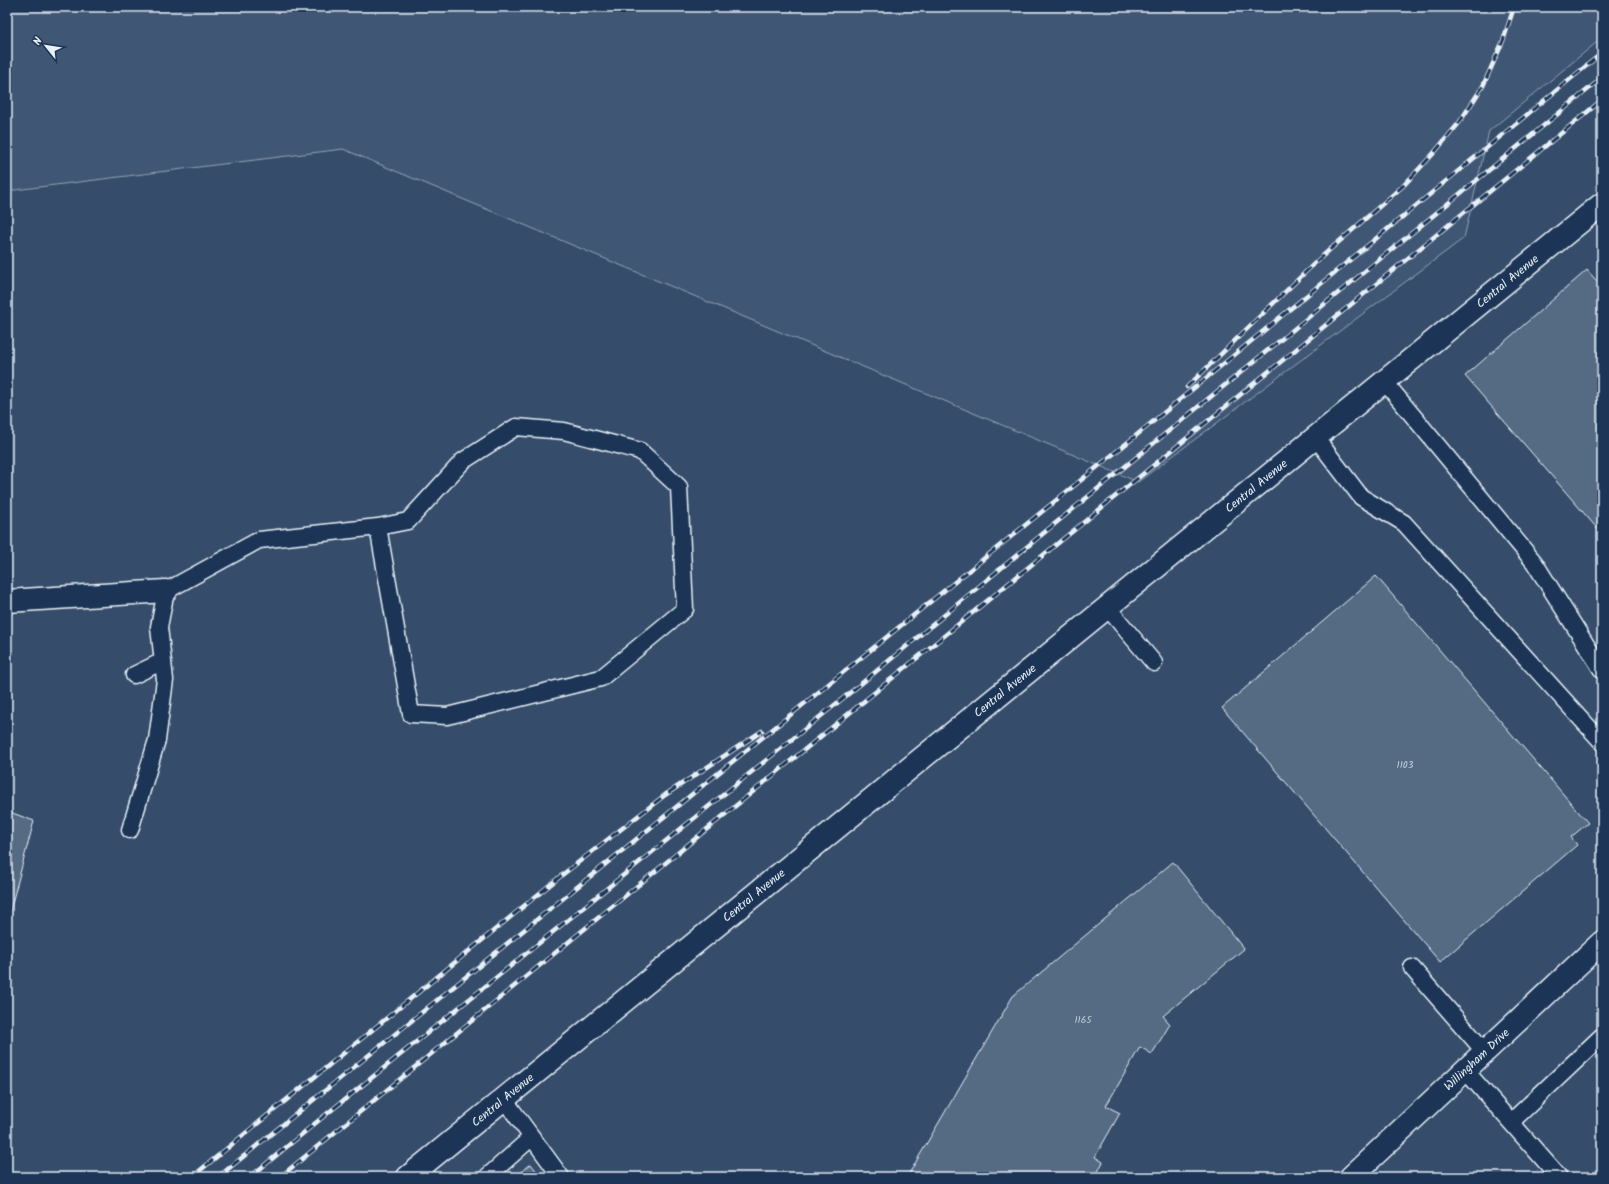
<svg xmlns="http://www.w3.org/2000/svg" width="1609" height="1184" font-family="Kalam,sans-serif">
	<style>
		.built { fill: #364d6b }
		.green { fill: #415774; stroke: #94a4b6 }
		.building { fill: #556a83; stroke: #e8f1f8 }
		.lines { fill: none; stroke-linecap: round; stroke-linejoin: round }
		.service-casing { stroke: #e8f1f8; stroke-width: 19 }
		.minor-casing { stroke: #e8f1f8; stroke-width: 25 }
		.tertiary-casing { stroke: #e8f1f8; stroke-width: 25 }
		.service { stroke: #1d3557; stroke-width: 16 }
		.minor { stroke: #1d3557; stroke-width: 22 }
		.tertiary { stroke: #1d3557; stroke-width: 22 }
		.rail-casing { stroke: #e8f1f8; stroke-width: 4.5 }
		.rail { stroke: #1d3557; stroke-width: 3; stroke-dasharray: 9; stroke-linecap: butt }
		.labels { text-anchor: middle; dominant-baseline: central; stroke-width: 3.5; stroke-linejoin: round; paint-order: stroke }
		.number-label { font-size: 10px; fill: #c3cfdb }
		.street-label { font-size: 12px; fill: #e8f1f8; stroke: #1d3557 }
	</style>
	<rect width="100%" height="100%" fill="#294061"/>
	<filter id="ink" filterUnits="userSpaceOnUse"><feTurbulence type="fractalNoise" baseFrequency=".025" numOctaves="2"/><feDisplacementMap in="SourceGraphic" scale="8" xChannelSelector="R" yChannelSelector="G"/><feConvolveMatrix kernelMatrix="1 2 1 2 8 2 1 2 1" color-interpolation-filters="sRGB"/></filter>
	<g filter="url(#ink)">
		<path class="built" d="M1602,38V1177H7V191L343,149L1138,482L1464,238L1489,131Z"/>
		<path class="green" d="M7,7H1602V38L1489,131L1464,238L1138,482L343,149L7,191Z"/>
		<path class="building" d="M1587,270L1602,287V534L1465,376Z
			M1376,576L1588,823L1571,837L1577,845L1440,962L1222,708Z
			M7,811L34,821L7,922Z
			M1173,862L1244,949L1163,1016L1170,1024L1152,1054L1140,1047L1106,1106L1120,1113L1095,1157L1103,1162L1095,1177H907L1013,996Z
			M531,1164L541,1177H515Z"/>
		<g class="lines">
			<defs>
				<path id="service" d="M1384,381L1534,562L1602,670
					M1316,438L1361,497L1404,523L1602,742
					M1107,607L1154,663
					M134,675L163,661
					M130,830L157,740L165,680L159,627L166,591L259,540L378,527L408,521L463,461L516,427L564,431L640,451L679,487L685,609L601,678L447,716L411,714L378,527
					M1412,968L1485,1052
					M1465,1070L1559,1177
					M504,1099L561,1177
					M1511,1122L1602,1036
					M487,1177L532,1137"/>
				<path id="minor" d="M7,601L166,591"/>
				<g id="tertiary">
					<path id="s1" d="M408,1177L1602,204"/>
					<path id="s2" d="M1351,1177L1602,942"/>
				</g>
			</defs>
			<use href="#service" class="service-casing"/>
			<use href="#minor" class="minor-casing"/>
			<use href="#tertiary" class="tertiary-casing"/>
			<use href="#service" class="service"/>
			<use href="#minor" class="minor"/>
			<use href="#tertiary" class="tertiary"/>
			<defs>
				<path id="rail" d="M1187,387L1318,260L1404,185L1433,154L1459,123L1483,86L1503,41L1514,7
					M192,1177L562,875L665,795L762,731
					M218,1177L1127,443L1602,53
					M250,1177L318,1121L862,683L1057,522L1602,78
					M280,1177L1602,100"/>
			</defs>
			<use href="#rail" class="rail-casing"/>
			<use href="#rail" class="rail"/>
		</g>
	</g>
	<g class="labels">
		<g class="number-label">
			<text x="1405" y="765">1103</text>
			<text x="1083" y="1020">1165</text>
		</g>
		<g class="street-label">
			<text stroke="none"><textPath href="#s1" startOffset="1418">Central Avenue</textPath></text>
			<text stroke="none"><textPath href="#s1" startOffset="1094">Central Avenue</textPath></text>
			<text stroke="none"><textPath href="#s1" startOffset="770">Central Avenue</textPath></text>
			<text stroke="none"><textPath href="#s1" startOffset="446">Central Avenue</textPath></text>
			<text stroke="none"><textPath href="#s2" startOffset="172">Willingham Drive</textPath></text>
			<text stroke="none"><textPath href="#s1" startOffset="122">Central Avenue</textPath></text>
		</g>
	</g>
	<rect width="1609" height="1184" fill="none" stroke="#1d3557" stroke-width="24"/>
	<rect x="12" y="12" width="1585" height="1160" fill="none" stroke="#e8f1f8" stroke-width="1.5" filter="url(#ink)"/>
	<g transform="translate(46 46) rotate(300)" stroke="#1d3557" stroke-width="3" paint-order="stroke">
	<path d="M0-3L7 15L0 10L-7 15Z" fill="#e8f1f8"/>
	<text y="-6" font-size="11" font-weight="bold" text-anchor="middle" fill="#e8f1f8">N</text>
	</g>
</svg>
